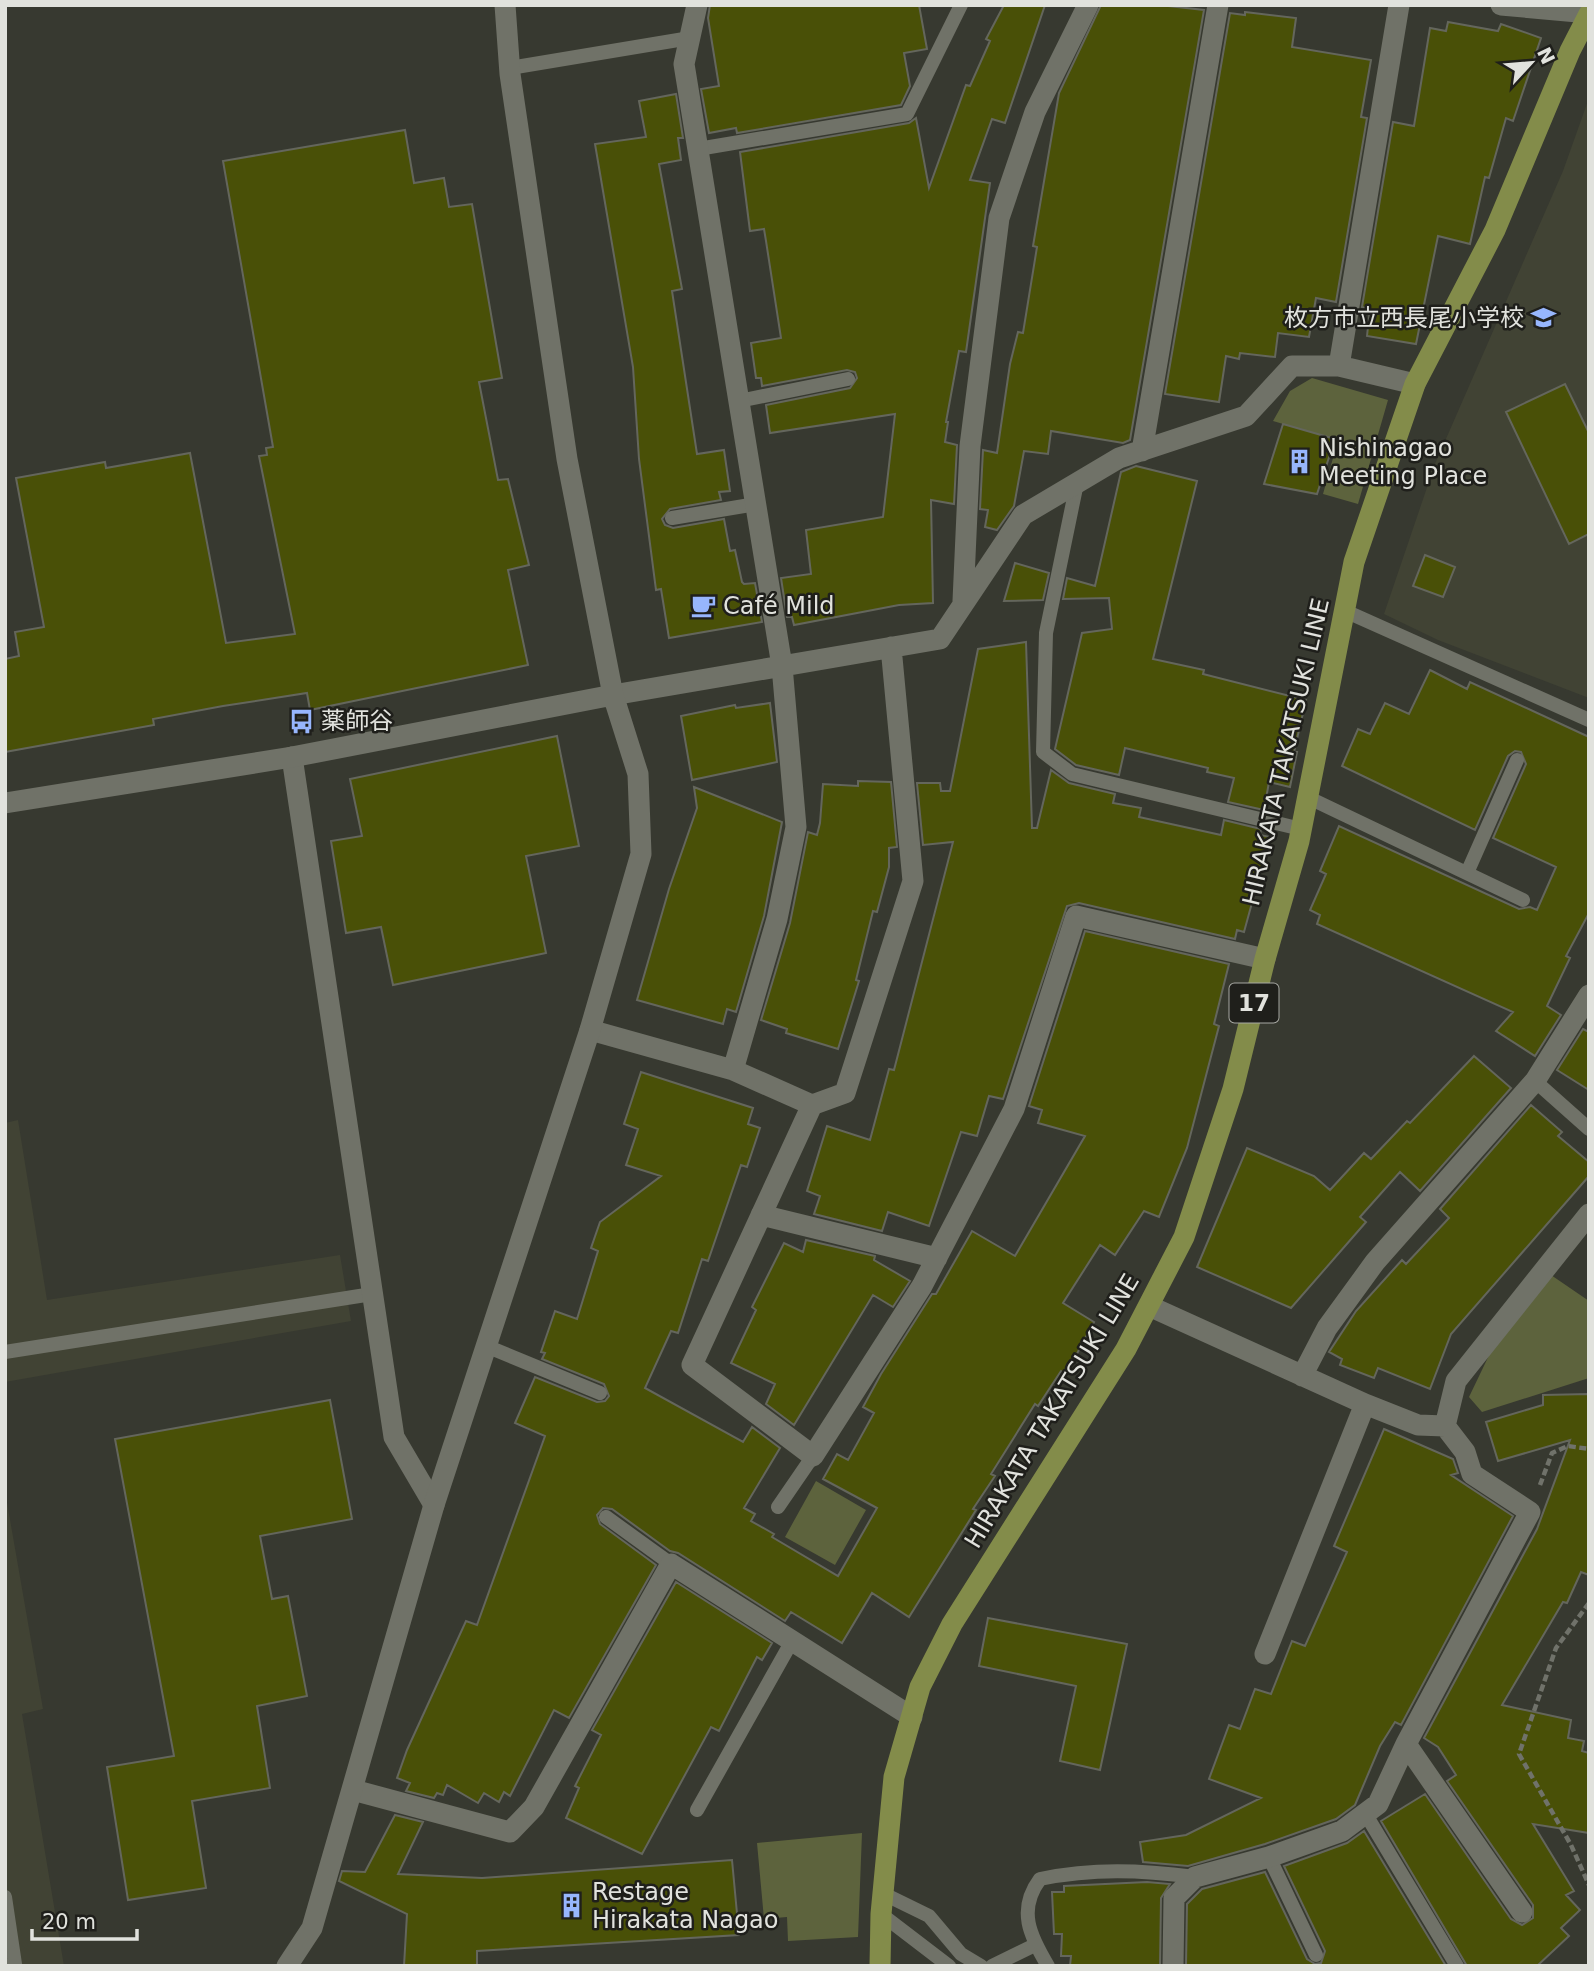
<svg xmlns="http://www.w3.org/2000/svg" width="1594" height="1971" font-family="'DejaVu Sans','Noto Sans JP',sans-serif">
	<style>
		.built { fill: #414334 }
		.green { fill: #5d633d }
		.building { fill: #495007; stroke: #64665c; stroke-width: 2 }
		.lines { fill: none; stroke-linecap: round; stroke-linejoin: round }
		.path { stroke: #70726a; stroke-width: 4.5; stroke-dasharray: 7 3.5; stroke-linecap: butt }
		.service { stroke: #707268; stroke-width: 14 }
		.minor { stroke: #707268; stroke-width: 21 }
		.tertiary { stroke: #707268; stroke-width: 21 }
		.primary { stroke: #838c4a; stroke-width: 21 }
		.labels { text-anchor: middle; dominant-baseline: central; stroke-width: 5; stroke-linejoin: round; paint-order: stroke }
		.shield { fill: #1f1f1b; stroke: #a7a8a3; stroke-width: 2 }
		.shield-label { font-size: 23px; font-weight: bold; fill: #e1e2dd }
		.poi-label { font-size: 24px; fill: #e1e2dd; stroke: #1f1f1b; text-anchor: start }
		.street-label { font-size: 24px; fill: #e1e2dd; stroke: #1f1f1b }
	</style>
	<rect width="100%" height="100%" fill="#373930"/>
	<path class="built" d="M1589,98V698L1438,640L1384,614L1435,464L1563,171Z
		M18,1120L47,1300L340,1255L351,1321L5,1382V1123Z
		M5,1491L43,1709L22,1714L64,1966H5Z"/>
	<path class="green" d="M1312,378L1388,400L1358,504L1323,494L1338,440L1273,421L1290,391Z
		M1551,1275L1589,1301V1378L1482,1412L1469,1397L1493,1347Z
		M816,1481L866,1510L835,1565L785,1537Z
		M862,1833L858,1937L788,1941L787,1917L764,1919L757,1843Z"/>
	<path class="building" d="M710,5H919L927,49L904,53L910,86L901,105L737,133L736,128L709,133L701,89L719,86L708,18Z
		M1004,5H1045L1005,123L992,119L970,180L990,183L966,352L959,351L946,422H948L945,442L957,445L954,504L931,500L933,603L899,605L794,625L792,617H787L781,578L811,574L806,530L883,517L895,414L770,433L766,405L850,388L857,378L855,372L847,370L762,386L761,378H756L751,343L781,338L766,241L764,229L750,231L740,152L909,123L916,118L929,188L966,85L970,86L990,41L986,39Z
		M1101,5H1159L1204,10L1130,440L1123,443L1051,431L1048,454L1024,451L1014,506L997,530L985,527L988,510L980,509L983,450L997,453L1010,364L1018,332L1023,333L1037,247L1033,246L1059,93Z
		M1245,12L1296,18L1292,47L1371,60L1361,117L1367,118L1336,302L1316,298L1309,337L1278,333L1275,357L1240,353L1239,359L1226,356L1219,402L1165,394L1230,13L1245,15Z
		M1448,22L1498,31L1501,24L1541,38L1513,121L1506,118L1489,178L1485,177L1470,244L1438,236L1416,344L1367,336L1370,309L1362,307L1393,122L1414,126L1430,28L1446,31Z
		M676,94L683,138H678L681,160L659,164L682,289L672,291L697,454L724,450L730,491L719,492L721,500L670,509L662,519L665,525L673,528L724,519L730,551L735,550L742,582L744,584L755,583L762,622L669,638L661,589L656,590L639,459L633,367L595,144L646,137L639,101Z
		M405,130L414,183L444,178L449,207L472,204L502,378L479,382L498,480L508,479L529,565L508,570L528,665L310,710L307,693L223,706L153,719L154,725L5,752V659L19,656L15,632L44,627L16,478L105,462L106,468L190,453L226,643L295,634L259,456L267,455L266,448L273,447L223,161Z
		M1565,384L1589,433V534L1569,544L1506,412Z
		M1283,424L1335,439L1317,494L1264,484Z
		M1136,466L1197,481L1153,659L1204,670L1203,674L1306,700L1294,752H1297L1290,787L1269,782L1264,810L1228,802L1234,778L1207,772L1208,768L1125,748L1119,775L1076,765L1055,749L1082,633L1112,629L1109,598L1063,599L1067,578L1095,586L1121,472Z
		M1425,555L1455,567L1443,597L1413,586Z
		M1015,563L1049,573L1043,600L1004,601Z
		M1026,642L1032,828H1037L1051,770L1069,783L1115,794L1113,803L1141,808L1139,817L1221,835L1224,820L1261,829L1260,835L1270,837L1244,932L1237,930L1235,939L1079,903L1067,906L1003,1099L989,1096L977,1136L961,1132L929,1226L888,1212L882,1231L814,1214L820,1196L807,1191L827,1126L870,1140L889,1069L894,1070L953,842L923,845L917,783H940L941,791H950L978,649Z
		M1430,670L1467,689L1470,682L1589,737V913L1566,956L1570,958L1547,1006L1561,1015L1535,1056L1496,1031L1513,1012L1317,924L1320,915L1310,910L1326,874L1320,871L1339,826L1519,909L1530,907L1537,910L1556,867L1493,838L1526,764L1521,752L1515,751L1508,756L1475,830L1342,766L1358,729L1370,734L1385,703L1409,714Z
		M770,703L777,762L692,780L681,716L735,705L736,708Z
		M557,736L579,846L526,856L546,953L393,985L381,927L346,933L331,841L362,836L350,779Z
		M858,781L891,782L897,847L889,848V867L877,912L873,911L856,980L859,981L838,1049L786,1033L787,1029L761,1020L790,923L808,832L817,835L820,823L823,784L858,786Z
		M694,787L782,822L764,916L736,1012L727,1009L723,1024L637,1000L669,889L697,808Z
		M1085,931L1229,964L1214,1024L1219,1026L1187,1148L1159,1217L1144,1211L1115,1255L1100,1245L1063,1303L1094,1322L1066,1374L1061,1371L1038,1406L1035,1404L991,1474L995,1476L973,1509L976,1510L909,1617L872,1593L842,1643L791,1612L785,1621L678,1553L670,1551L612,1509L603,1508L597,1515L600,1524L656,1565L569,1718L554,1710L510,1796L504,1792L499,1802L484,1793L478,1803L447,1785L443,1795L437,1793L434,1798L406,1791L410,1783L397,1778L407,1750L466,1621L477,1625L545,1436L515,1423L535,1377L597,1402L605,1401L609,1396L604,1384L542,1359L545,1353L541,1352L555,1311L577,1319L598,1251L591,1248L600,1222L661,1176L626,1165L638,1129L624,1124L641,1072L753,1108L748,1124L760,1128L747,1167L741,1165L708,1261L702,1259L678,1333L671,1331L645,1388L743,1442L752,1427L780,1448L744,1508L755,1514L751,1521L774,1534L772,1537L838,1576L877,1508L823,1479L837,1454L848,1460L874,1413L863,1407L881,1374L932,1294H936L972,1231L1015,1256L1085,1136L1038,1123L1042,1110L1029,1106Z
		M1583,1029L1589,1032V1090L1557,1070Z
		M1474,1056L1511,1088L1420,1191L1400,1172L1360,1217L1366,1222L1291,1308L1197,1267L1247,1148L1314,1176L1330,1190L1364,1153L1371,1159L1407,1121L1410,1123Z
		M1531,1105L1562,1132L1558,1136L1589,1162V1176L1451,1334L1430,1389L1378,1368L1374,1378L1340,1365L1342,1359L1329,1352L1356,1311L1402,1260L1406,1264L1449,1218L1440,1209Z
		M806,1240L875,1256L874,1260L910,1281L893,1307L873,1295L794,1425L766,1404L775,1384L731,1363L756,1310L752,1307L784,1243L803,1252Z
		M1589,1394V1575L1581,1572L1567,1603L1563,1602L1502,1705L1571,1720L1568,1738L1584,1741L1582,1751L1589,1753V1833L1533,1824L1574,1891L1566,1895L1580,1910L1561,1928L1569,1936L1537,1966H1467L1381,1821L1425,1794L1511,1919L1522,1925L1533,1918V1905L1447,1781L1456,1775L1438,1747L1424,1738L1537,1529L1570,1440L1498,1461L1486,1422L1543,1405V1395Z
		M330,1400L352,1519L260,1536L272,1599L288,1596L307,1696L257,1706L270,1788L192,1801L206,1888L128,1900L107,1767L174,1756L115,1439Z
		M1384,1429L1453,1459L1458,1473L1451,1475L1513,1516L1401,1725L1395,1722L1380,1746L1355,1805L1336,1819L1265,1844L1188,1866L1143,1862L1140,1842L1186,1835L1261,1798L1209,1779L1229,1725L1240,1729L1255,1689L1271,1694L1292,1641L1305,1646L1347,1552L1334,1546Z
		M676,1582L772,1643L762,1660L757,1657L719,1731L711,1727L642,1854L566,1818L579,1788L575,1786L601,1735L592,1730Z
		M988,1618L1127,1644L1100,1770L1060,1761L1076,1686L979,1666Z
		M395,1815L423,1822L398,1874L482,1878L732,1860L739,1935L477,1951V1966H404L407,1914L339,1881L342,1871L365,1872Z
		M1364,1831L1446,1966H1186L1187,1904L1202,1889L1265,1872L1307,1959L1315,1964L1321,1963L1325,1951L1284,1866L1347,1843Z
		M1147,1882L1170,1884L1161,1898L1160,1966H1070L1071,1956H1061L1062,1934H1054L1052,1892H1064V1886Z"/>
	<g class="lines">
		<path class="path" d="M1540,1485L1552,1453L1568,1446L1589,1449
			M1589,1603L1556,1648L1519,1754L1571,1845L1589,1885"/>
		<path class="service" d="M510,68L690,38
			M698,149L907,114L961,5
			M739,401L848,379
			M1077,483L1046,633L1043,752L1072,774L1301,829
			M672,518L756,504
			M1345,611L1589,720
			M1307,797L1523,900
			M1467,873L1517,760
			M1535,1081L1589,1129
			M486,1346L600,1393
			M5,1352L372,1294
			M778,1507L813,1456
			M606,1517L671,1564
			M697,1810L792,1641
			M1365,1813L1457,1966
			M1269,1857L1316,1955
			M882,1893L929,1916L961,1954L981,1966
			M5,1897L15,1964L6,1966
			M881,1914L949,1966
			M992,1966L1035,1945
			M1048,1966C1030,1936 1017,1910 1040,1879C1093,1868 1141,1870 1195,1877"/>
		<path class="minor" d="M697,5L684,64L782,666L796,827L777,919L733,1070
			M1501,5L1589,13
			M1339,366L1399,5
			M1142,451L1218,5
			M963,601L970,446L999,218L1035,112L1088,5
			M613,695L940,639L1023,515L1119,458L1246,416L1292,366H1339L1415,384
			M292,757L394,1437L434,1505
			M590,1030L733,1070L812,1105L845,1093L913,881L891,647
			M812,1105L692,1365L813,1456L922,1286L1014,1109L1076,916L1265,959
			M761,1215L937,1258
			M1149,1306L1365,1404L1418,1425L1445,1426
			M1302,1376L1327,1328L1375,1262L1535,1081L1589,995
			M1265,1654L1365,1404
			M353,1790L510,1832L534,1807L671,1564L912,1717
			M1522,1912L1406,1744L1530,1512L1472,1474L1465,1452L1445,1426L1456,1381L1589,1214
			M1173,1966L1174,1898L1195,1877L1269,1857L1342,1831L1378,1804L1406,1744"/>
		<path class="tertiary" d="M5,803L292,757L613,695
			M287,1966L312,1928L434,1505L590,1030L641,854L638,774L613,695L567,459L510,74L505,5"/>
		<path class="primary" d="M880,1966L881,1914L894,1777L920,1687L952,1624L1126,1349L1184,1237L1233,1089L1265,959L1299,841L1354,562L1415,384L1495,230L1570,51L1589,14"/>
	</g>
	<defs>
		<symbol id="school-bare" viewBox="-9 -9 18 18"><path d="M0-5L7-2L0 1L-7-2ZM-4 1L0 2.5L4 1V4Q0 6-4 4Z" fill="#97b6fd" stroke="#1f1f1b" stroke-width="2.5" paint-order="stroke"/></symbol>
		<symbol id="building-bare" viewBox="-9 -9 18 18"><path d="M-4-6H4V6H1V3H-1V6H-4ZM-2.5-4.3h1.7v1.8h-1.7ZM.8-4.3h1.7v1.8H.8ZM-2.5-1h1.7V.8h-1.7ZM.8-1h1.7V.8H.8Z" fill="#97b6fd" stroke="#1f1f1b" stroke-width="2.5" paint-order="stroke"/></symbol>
		<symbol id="cafe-bare" viewBox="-9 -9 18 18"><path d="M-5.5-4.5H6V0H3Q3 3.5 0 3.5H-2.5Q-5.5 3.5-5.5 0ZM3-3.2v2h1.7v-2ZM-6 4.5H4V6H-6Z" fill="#97b6fd" stroke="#1f1f1b" stroke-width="2.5" paint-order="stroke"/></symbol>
		<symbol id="bus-bare" viewBox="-9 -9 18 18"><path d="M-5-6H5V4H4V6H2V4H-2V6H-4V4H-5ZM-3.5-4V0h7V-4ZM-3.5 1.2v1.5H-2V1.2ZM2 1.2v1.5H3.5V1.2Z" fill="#97b6fd" stroke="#1f1f1b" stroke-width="2.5" paint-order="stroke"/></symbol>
	</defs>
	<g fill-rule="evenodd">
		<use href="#school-bare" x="1526" y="300" width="35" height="35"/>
		<use href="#building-bare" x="1282" y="444" width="35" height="35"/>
		<use href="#cafe-bare" x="686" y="588" width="35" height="35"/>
		<use href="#bus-bare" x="284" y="704" width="35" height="35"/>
		<use href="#building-bare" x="554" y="1888" width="35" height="35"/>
	</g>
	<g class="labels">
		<rect class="shield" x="1229.5" y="983.5" width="49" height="39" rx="5"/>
		<g class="shield-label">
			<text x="1254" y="1003">17</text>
		</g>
		<g class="poi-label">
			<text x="1524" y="318" text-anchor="end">枚方市立西長尾小学校</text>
			<text x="1319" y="448">Nishinagao<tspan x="1319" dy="28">Meeting Place</tspan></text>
			<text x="723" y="606">Café Mild</text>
			<text x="321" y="721">薬師谷</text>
			<text x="592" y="1892">Restage<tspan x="592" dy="28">Hirakata Nagao</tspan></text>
		</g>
		<g class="street-label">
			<text transform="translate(1286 752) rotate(-77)">HIRAKATA TAKATSUKI LINE</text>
			<text transform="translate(1052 1411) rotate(-59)">HIRAKATA TAKATSUKI LINE</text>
		</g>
	</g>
	<rect width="1594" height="1971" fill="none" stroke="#e1e2dd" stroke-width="14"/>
	<g transform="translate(1531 63) rotate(64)" stroke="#1f1f1b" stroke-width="5" paint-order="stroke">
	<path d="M0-5L12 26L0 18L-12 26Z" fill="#e1e2dd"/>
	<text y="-10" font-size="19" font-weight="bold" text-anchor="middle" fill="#e1e2dd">N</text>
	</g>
	<path d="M32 1929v10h105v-10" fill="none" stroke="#e1e2dd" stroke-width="3.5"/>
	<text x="42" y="1929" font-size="21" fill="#e1e2dd" stroke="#1f1f1b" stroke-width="5" paint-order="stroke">20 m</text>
</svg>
